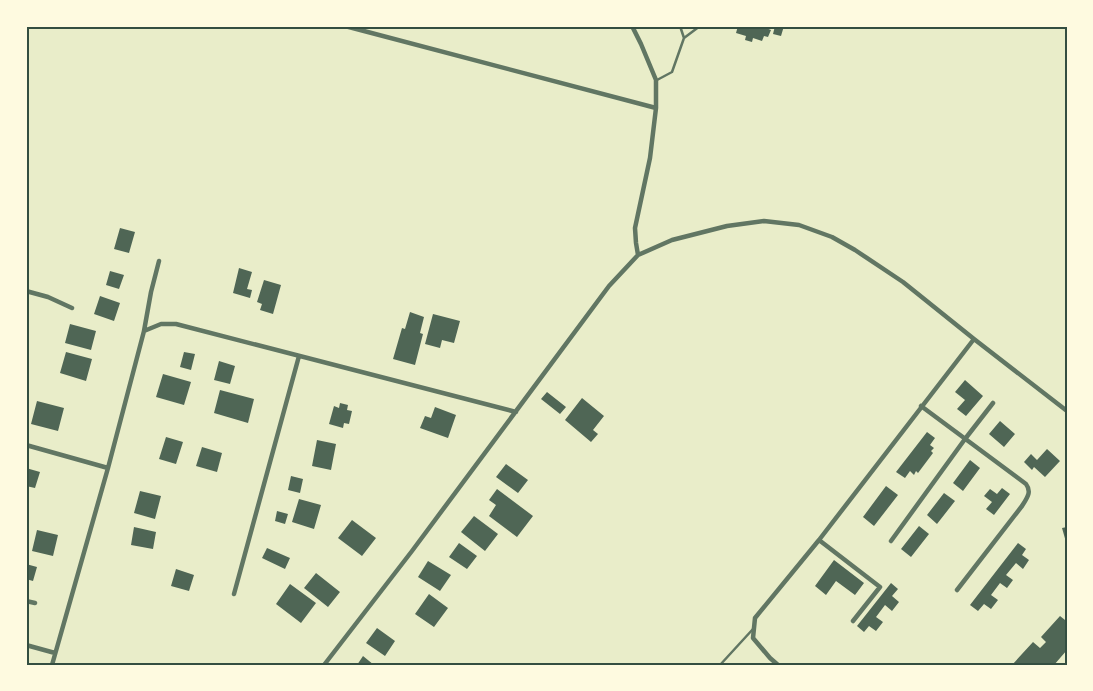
<svg xmlns="http://www.w3.org/2000/svg" width="1093" height="691" font-family="'Sofia Sans Condensed',sans-serif">
	<style>
		.building { fill: #4f6655 }
		.lines { fill: none; stroke-linecap: round; stroke-linejoin: round }
		.service { stroke: #617663; stroke-width: 2.5 }
		.minor { stroke: #617663; stroke-width: 4.5 }
		.neatline { fill: none; stroke: #344e41; stroke-width: 2 }
	</style>
	<rect width="100%" height="100%" fill="#e9edc9"/>
	<path class="building" d="M738,26H767L766,28L771,30L768,37L764,36L762,41L753,38L752,42L745,40L746,36L736,33Z
		M775,26H784L781,36L773,34Z
		M120,228L135,232L129,253L114,249Z
		M239,268L252,272L247,289L252,290L250,298L233,293Z
		M110,271L124,275L119,289L106,285Z
		M264,280L281,285L273,314L260,310L262,304L257,302Z
		M100,296L120,303L114,321L94,314Z
		M410,312L424,317L420,333L423,334L415,365L393,359L402,328L405,329Z
		M433,314L460,321L454,343L442,340L440,348L425,344Z
		M70,324L96,331L91,350L65,343Z
		M66,352L92,359L86,381L60,373Z
		M184,352L195,354L191,370L180,367Z
		M219,361L235,366L230,384L214,380Z
		M163,374L191,382L184,405L156,397Z
		M965,380L983,396L966,416L957,409L965,400L955,392Z
		M220,390L254,399L248,423L214,413Z
		M547,392L566,407L560,414L541,399Z
		M582,398L604,416L593,430L598,434L591,442L565,420Z
		M37,401L64,408L58,431L31,424Z
		M340,403L348,405L347,410L352,411L349,424L344,423L343,428L329,424L334,406L339,408Z
		M435,407L456,415L448,438L420,428L425,416L431,418Z
		M1000,421L1015,434L1004,447L989,434Z
		M927,432L935,438L930,445L934,448L931,451L933,453L918,473L916,471L914,475L910,471L905,478L896,472Z
		M166,437L183,442L176,464L159,459Z
		M317,440L336,444L331,470L312,466Z
		M202,447L222,453L217,472L196,466Z
		M1047,449L1060,461L1045,477L1034,467L1032,470L1024,462L1031,454L1037,460Z
		M970,460L980,468L963,491L953,483Z
		M506,464L528,480L518,493L496,477Z
		M26,468L40,472L35,488L26,486Z
		M291,476L303,479L300,493L288,490Z
		M886,486L898,495L874,526L863,517Z
		M1002,488L1010,494L994,515L986,509L992,502L984,496L990,489L997,494Z
		M497,489L533,516L517,537L489,516L496,505L489,500Z
		M140,491L161,496L155,519L134,513Z
		M944,493L955,501L937,524L927,515Z
		M299,499L321,505L314,529L292,522Z
		M277,511L288,514L285,524L275,521Z
		M474,516L498,534L485,551L461,532Z
		M352,520L376,538L362,556L338,538Z
		M919,526L929,534L911,557L901,549Z
		M134,527L156,532L153,549L131,545Z
		M1067,527V542H1066L1062,528Z
		M37,530L58,535L53,556L32,551Z
		M459,543L477,556L467,569L449,557Z
		M1018,543L1026,549L1022,555L1029,560L1023,569L1016,563L1006,575L1013,580L1007,588L1000,583L991,595L998,600L991,609L984,604L978,611L970,605Z
		M267,548L290,558L285,569L262,558Z
		M834,560L864,583L855,595L836,581L826,595L815,586Z
		M428,561L451,575L440,591L418,577Z
		M26,564L37,567L33,581L26,579Z
		M176,569L194,575L189,591L171,586Z
		M316,573L340,592L328,607L304,588Z
		M891,583L898,589L892,596L899,602L892,611L885,605L876,617L883,622L876,631L869,626L864,632L857,626Z
		M290,584L316,603L301,623L276,604Z
		M429,594L448,608L434,627L415,614Z
		M1060,616L1065,620L1067,617V650L1054,665H1012L1033,642L1040,648L1046,642L1041,637Z
		M377,628L395,641L385,656L366,643Z
		M363,656L374,665H357Z"/>
	<g class="lines">
		<path class="service" d="M680,26L684,38
			M657,80L672,72L684,38L700,26
			M720,665L753,629"/>
		<path class="minor" d="M345,26L656,108
			M632,26L641,44L656,80V108L650,158L635,228L636,243L638,255
			M26,291L48,297L72,308
			M144,331L151,292L159,261
			M921,406L1026,484C1032,492 1027,498 1022,506L957,590
			M26,445L108,468
			M819,540L880,587L853,621
			M891,541L965,439L993,403
			M234,594L299,356
			M26,601L35,603
			M26,645L55,653
			M52,665L108,468L144,331L161,324H176L516,412
			M324,665L412,551L609,286L638,255L672,240L727,226L764,221L799,225L832,237L855,250L903,282L974,339L1067,411
			M778,665L770,658L753,638L755,618L819,540L974,339"/>
	</g>
	<rect width="1093" height="691" fill="none" stroke="#fefae0" stroke-width="55"/>
	<rect x="28" y="28" width="1038" height="636" class="neatline"/>
</svg>
